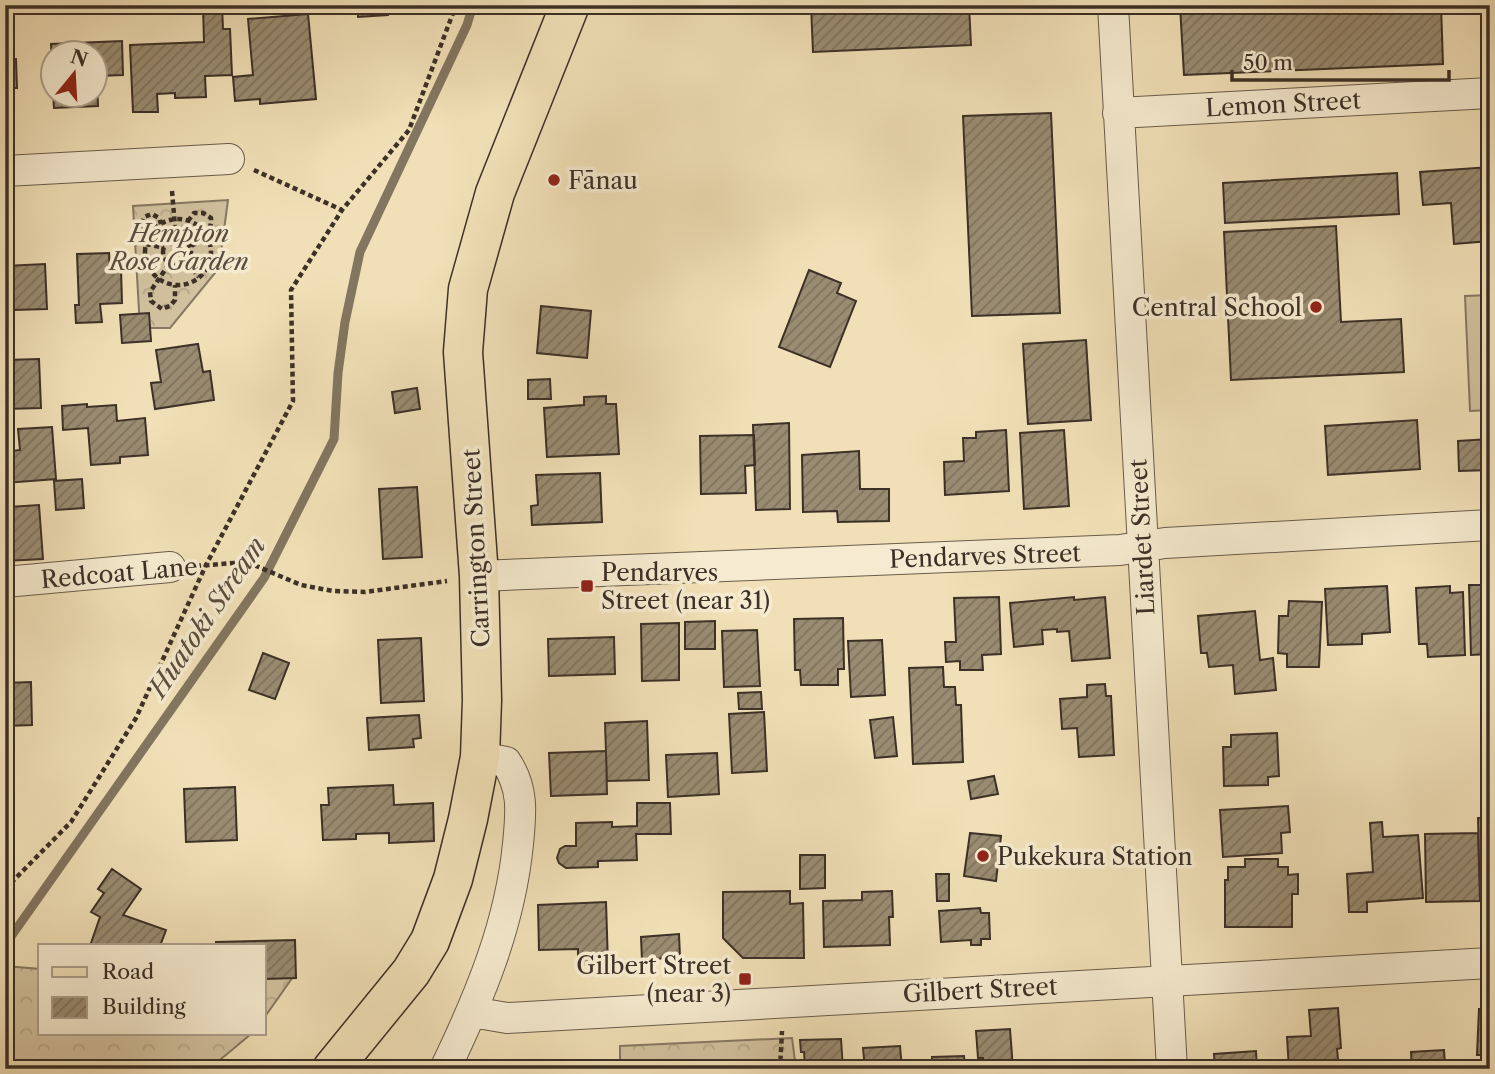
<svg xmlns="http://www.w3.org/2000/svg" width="1495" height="1074" font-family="'Libre Caslon Text',serif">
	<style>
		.forest { fill: url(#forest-crowns); stroke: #877963; stroke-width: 2 }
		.pitch { fill: #d2c29f; stroke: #877963; stroke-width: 2 }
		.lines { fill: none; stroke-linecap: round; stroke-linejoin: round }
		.stream { stroke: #837660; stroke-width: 9 }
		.building { fill: url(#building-hatch); stroke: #3c3027; stroke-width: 2 }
		.minor-casing { stroke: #695c4b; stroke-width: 32 }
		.major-casing { stroke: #3c3027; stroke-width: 41 }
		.path { stroke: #3c3027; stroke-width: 4.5; stroke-dasharray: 5 3.5; stroke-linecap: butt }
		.minor { stroke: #f6ebd0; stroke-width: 30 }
		.major { stroke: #f1e0b7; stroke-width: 38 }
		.poi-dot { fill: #8f2418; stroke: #f6ebd0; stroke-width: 2.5 }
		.labels { text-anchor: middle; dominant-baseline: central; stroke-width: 7; stroke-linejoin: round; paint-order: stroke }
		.street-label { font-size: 24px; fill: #3c3027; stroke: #f6ebd0 }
		.poi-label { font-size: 24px; fill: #3c3027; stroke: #f6ebd0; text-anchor: start }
		.park-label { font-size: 24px; font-style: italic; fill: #5a4d3f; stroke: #f6ebd0 }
		.water-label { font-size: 26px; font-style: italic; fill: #5a4d3f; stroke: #f6ebd0 }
	</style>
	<defs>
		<pattern id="forest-crowns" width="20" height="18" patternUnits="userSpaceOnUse" patternTransform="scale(1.75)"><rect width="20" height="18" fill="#d2c29f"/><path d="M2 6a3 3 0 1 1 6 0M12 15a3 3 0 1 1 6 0" fill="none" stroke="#b5a789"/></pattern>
		<pattern id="building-hatch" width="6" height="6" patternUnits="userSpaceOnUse" patternTransform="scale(1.75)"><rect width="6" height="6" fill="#9a8c72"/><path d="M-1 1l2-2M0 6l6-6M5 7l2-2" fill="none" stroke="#7f735e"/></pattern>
	</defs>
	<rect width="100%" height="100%" fill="#f1e0b7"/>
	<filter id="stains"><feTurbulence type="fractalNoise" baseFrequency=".00286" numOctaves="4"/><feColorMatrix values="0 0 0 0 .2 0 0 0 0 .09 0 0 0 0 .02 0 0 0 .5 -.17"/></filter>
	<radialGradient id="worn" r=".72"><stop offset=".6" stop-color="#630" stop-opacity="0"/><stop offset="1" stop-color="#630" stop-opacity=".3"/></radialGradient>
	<path class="forest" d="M228,200L219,268L170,328H140L133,206Z
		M5,966L40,969V1034H251L209,1069H5Z
		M264,974H295L264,1018Z
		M792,1038L796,1069H620V1046Z"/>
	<path class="pitch" d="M1490,295V410L1470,411L1465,296Z"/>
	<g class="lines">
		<path class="stream" d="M5,945L264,578L334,439L338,373L345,322L360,252L467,25L473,5"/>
	</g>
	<path class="building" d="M358,5H390L388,15L358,17Z
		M811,5H969L971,45L813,52Z
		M1180,5H1441L1443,64L1184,75Z
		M222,6L223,29H230L232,75L205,76L206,97L175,98V93L157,94L158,112H133L130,45L204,42L203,7Z
		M308,14L316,99L260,104V99L235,101L233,77L253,75L248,19Z
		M122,41L123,75L97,76L98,106L54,108L53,94H94V52H52V73L51,44Z
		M5,59H16L17,88H5Z
		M1051,113L1060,313L972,316L963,116Z
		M1490,167V199L1487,200L1490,241L1454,244L1451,203L1423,205L1420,172Z
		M1397,173L1399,214L1225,223L1223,183Z
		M1336,226L1341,322L1401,319L1404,372L1231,380L1224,232Z
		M109,253L110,270L121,269L122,303L100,304L102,322L76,323L75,305H79L77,254Z
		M45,264L47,309L13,310V321L5,322V266Z
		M809,270L841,283L837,293L856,301L830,367L779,347Z
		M541,306L591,311L587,358L537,353Z
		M149,313L151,341L122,343L120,315Z
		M1086,340L1091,420L1028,424L1023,344Z
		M198,344L203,372L210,371L214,400L155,409L151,383L161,382L156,350Z
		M39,359L41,408L5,409V360Z
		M550,379L551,399H528V380Z
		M417,388L420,409L395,413L392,392Z
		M606,396V404H616L619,454L547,457L544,408L584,405V397Z
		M87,404V407L116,405L117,421L145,418L148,455L120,457V463L91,465L88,428L63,430L62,406Z
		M1417,420L1420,469L1328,475L1325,426Z
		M789,423L790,509L756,510L753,425Z
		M52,427L56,479L5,483V452L20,450L18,429Z
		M1006,430L1009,491L945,495L944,462L964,461L963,438H976V432Z
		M1064,430L1069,506L1024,509L1020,433Z
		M754,435L755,465L745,466L746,493L701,494L700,436Z
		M1490,439V470L1459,471L1458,441Z
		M859,451L860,489H889V521L838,522L837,511L803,512L802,455Z
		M600,473L602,522L532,525L531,506L538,505L536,475Z
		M82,479L84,508L56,510L54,481Z
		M417,487L422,557L383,559L379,489Z
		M39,505L43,559L5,561V530H10L9,507Z
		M1469,585H1490V654L1471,655Z
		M1387,586L1390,632L1362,634V644L1328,645L1325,589Z
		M1450,586V593L1463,592L1465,655L1428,657L1427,644H1419L1416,588Z
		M999,597L1001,654L982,655L983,670H960V661L946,662L945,642H956L954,598Z
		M1074,597V600L1105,597L1110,658L1072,661L1069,631L1057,632V629L1042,630L1043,644L1014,647L1010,603Z
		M1289,601L1322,602L1319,667H1287V654L1278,653L1279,616H1288Z
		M1255,611L1260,660L1273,658L1276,690L1235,694L1233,665L1209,667L1207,653H1201L1198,616Z
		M843,618L844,669H838V685H801L800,670H795L794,619Z
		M715,621V649H685V622Z
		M679,623V680L642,681L641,624Z
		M757,630L760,686L724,687L722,631Z
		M614,637L615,674L549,676L548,639Z
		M421,638L424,701L381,703L378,640Z
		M882,640L885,695L851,697L848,641Z
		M263,653L289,663L275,699L249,690Z
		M943,667L944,687H955L956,705H961L963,762L913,764L909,668Z
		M31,682L32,725L5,726V683Z
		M1105,684L1106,696H1111L1114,755L1079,757L1077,728L1062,729L1060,699L1087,697V685Z
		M761,692L762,709H739L738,693Z
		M764,712L767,771L732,773L729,714Z
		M419,715L421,738L413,739L414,747L369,750L367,718Z
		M893,717L897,756L875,758L870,720Z
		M647,721L649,780L607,781L605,723Z
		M5,730H9L10,754L5,755Z
		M1277,733L1279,776L1268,777V785L1224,786L1223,747H1231V735Z
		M606,751L607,794L551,796L549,753Z
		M717,753L719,794L668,797L666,755Z
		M994,776L998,794L971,799L968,781Z
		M393,785L394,805L433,803L434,841L389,843V833L356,834V839L323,840L321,805H329L328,788Z
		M235,787L237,840L186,842L184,789Z
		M637,803H670L671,834H636L637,860L598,861V867L566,868L559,863L557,858L560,849L565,846H576V823L612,822V827L637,826Z
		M1288,806L1290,832L1281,833L1282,853L1223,857L1220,810Z
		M1478,818H1490V899H1480Z
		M1382,822L1383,837L1418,835L1423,898L1367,902V912H1349L1347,874L1373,872L1370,823Z
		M970,833L1001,836L996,881L964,876Z
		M1478,833L1480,901L1426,902L1425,834Z
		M800,855H825V888L800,889Z
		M1245,859H1278V867H1288V875L1298,874V894H1292V927H1225V880H1228V867H1245Z
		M112,869L141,889L123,915L166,930L160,946H90L100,917L91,912L104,893L98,889Z
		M936,874H949V901H937Z
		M790,891V904L803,903L804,958H743L723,938V892Z
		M892,891L893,917H889L890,945L824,947L823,901L862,900V892Z
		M606,902L608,964L578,965V949L539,950L538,905Z
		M980,908L981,913H989L990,939H981V945H971V940L941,942L939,911Z
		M679,934L680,957L642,960L641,937Z
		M295,940L296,978L264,979V946H216V942Z
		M1338,1008L1341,1048L1337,1049L1339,1069H1289L1287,1037L1311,1036L1309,1010Z
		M1479,1009H1490V1069H1482L1483,1055H1477Z
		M1010,1029L1013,1069H984L983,1058H978L976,1031Z
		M841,1039L843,1069H805L804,1052H801L800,1040Z
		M900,1046L902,1069H865L863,1048Z
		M1444,1050L1445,1065L1462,1064V1069H1412L1411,1052Z
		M1256,1051L1257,1069H1215L1214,1054Z
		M964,1056L965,1069H918V1065L932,1064V1057Z"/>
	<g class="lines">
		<defs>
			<path id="minor" d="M1113,5L1172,1069
				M1118,113L1490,93
				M5,171L229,159
				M479,576L1120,550L1165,543L1490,525
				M5,582L170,567
				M472,1012L507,1018L1490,963
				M445,1069C480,996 510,925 518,844C521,813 524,789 506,762L480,757"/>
			<path id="major" d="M332,1069L411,972L430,941L453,879L468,819L480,757L482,700L479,576L463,352L468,289L495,193L570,5"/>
		</defs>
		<use href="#minor" class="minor-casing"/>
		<use href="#major" class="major-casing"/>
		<path class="path" d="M254,170L342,210
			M172,191L176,238
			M145 252a33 33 0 1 1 66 0a33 33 0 1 1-66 0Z
			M188,221L194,213H203L211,218C212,233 202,239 190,247
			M149,237L144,234L141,227L144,217L152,214L159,218L161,224
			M163 252a14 14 0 1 1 28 0a14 14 0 1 1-28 0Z
			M146,244L164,248
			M187,263L199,277
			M169,264L150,292L151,301L162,309L170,306L175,300V285
			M196,566L247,562L301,585L333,591L365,592L447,581
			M5,889L71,822L136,718L206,565L293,401L291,290L342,210L409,130L456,5
			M780,1069L782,1031"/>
		<use href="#minor" class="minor"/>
		<use href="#major" class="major"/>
	</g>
	<g class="poi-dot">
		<circle cx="554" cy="180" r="7"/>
		<circle cx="1316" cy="307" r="7"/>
		<rect x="580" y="579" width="14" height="14" rx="3.5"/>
		<circle cx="983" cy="856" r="7"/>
		<rect x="738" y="972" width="14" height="14" rx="3.5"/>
	</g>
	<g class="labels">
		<g class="street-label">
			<text transform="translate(1283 104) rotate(-3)">Lemon Street</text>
			<text transform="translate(1142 537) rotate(-93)">Liardet Street</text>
			<text transform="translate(476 548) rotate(-93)">Carrington Street</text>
			<text transform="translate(985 556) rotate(-2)">Pendarves Street</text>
			<text transform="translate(119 573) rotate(-5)">Redcoat Lane</text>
			<text transform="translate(980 990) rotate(-3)">Gilbert Street</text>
		</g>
		<g class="poi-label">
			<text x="568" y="180">Fānau</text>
			<text x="1302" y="307" text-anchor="end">Central School</text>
			<text x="601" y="572">Pendarves<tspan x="601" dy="28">Street (near 31)</tspan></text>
			<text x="997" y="856">Pukekura Station</text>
			<text x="731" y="965" text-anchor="end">Gilbert Street<tspan x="731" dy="28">(near 3)</tspan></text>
		</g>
		<g class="park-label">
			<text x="179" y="233">Hempton<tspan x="179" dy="28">Rose Garden</tspan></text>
		</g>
		<g class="water-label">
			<text transform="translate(207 617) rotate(-56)">Huatoki Stream</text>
		</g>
	</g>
	<rect width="1495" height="1074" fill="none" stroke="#f1e0b7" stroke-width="28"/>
	<rect x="7" y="7" width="1481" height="1060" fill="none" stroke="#3c3027" stroke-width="3.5"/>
	<rect x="14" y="14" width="1467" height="1046" fill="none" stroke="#3c3027" stroke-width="2"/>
	<rect x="38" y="944" width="228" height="91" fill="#f6ebd0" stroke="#aca08c" stroke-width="2"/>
	<rect x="52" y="967" width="35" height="10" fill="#f1e0b7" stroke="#aca08c" stroke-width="2"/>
	<text x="102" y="979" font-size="21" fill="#3c3027">Road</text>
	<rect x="52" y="997" width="35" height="21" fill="url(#building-hatch)" stroke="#aca08c" stroke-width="2"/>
	<text x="102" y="1014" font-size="21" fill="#3c3027">Building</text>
	<g transform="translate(74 74) rotate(18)"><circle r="33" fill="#f6ebd0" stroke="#aca08c" stroke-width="2"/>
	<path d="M0-5L12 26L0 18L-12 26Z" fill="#8f2418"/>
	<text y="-10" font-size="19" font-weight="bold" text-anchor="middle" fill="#3c3027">N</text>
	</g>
	<path d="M1232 70v10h217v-10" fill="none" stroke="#3c3027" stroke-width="3.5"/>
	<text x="1243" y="70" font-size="21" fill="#3c3027" stroke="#f6ebd0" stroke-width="5" paint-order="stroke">50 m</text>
	<rect width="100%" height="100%" filter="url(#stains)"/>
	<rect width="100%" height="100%" fill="url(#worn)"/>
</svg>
